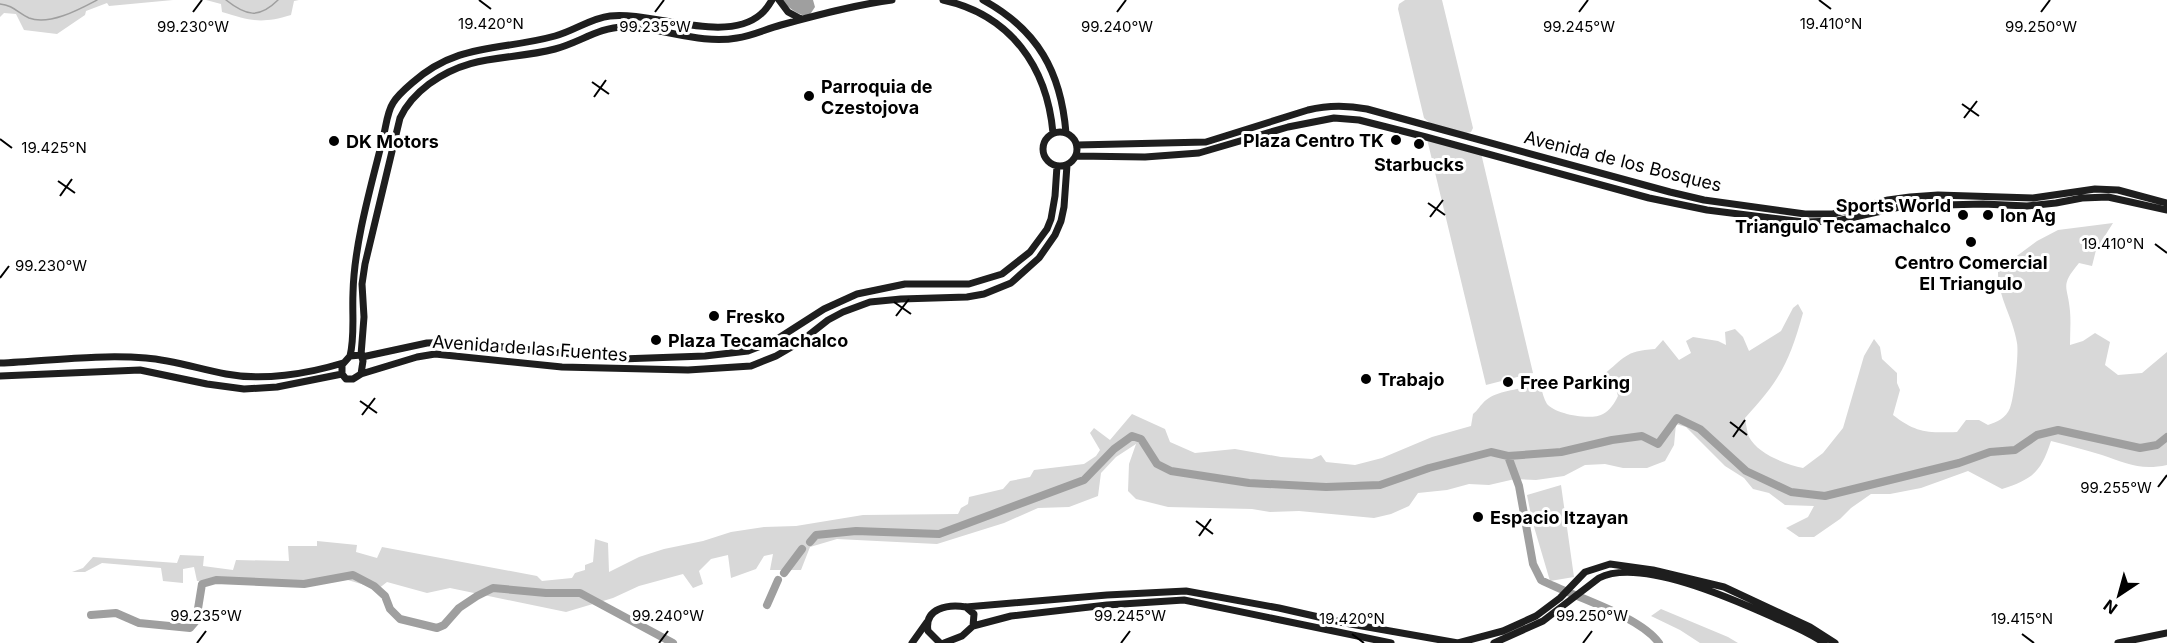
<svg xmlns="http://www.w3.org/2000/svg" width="2167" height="643" font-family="Inter,sans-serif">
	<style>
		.green { fill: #d8d8d8 }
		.water { fill: #9f9f9f }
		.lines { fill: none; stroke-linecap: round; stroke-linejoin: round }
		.stream { stroke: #9f9f9f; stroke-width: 1.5 }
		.river { stroke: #9f9f9f; stroke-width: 8 }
		.secondary { stroke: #1e1e1e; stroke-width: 7 }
		.ticks { fill: none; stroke: #000; stroke-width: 2 }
		.poi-dot { fill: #000; stroke: #fff; stroke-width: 2 }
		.labels { text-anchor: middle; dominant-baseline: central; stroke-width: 6; stroke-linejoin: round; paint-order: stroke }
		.poi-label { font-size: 18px; font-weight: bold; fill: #000; stroke: #fff; text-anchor: start }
		.street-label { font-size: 18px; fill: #000; stroke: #fff }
		.ticks-label { font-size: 15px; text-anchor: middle; fill: #000; stroke: #fff; stroke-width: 6; stroke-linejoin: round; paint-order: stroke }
	</style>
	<rect width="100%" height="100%" fill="#fff"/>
	<path class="green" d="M0,0H173L109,6L107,3L86,11L85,15L57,34L24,30L16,14L4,13L0,17Z
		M206,0H299L294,1L291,15C261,24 251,21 222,12L221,4Z
		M1405,0H1442L1473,128L1471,132L1466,133L1431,124L1424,118L1398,9L1399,4Z
		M1427,139L1481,153L1533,373L1486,385Z
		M2113,223L2096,250L2092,266L2079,263C2059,287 2068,285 2070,311C2071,323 2070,334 2070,345L2083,341L2095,333L2110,342L2105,365L2118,375L2142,373L2167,352V465C2140,471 2126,463 2102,455C2085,450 2068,445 2051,441C2041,472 2033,479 2002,489L1968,471L1921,488L1890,494H1871L1851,508L1840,519L1814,537H1799L1786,528L1808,517L1814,506L1785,505L1769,493L1753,489L1744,478L1725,466L1686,427L1676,424L1674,445L1665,461L1647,468H1623L1605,464L1585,465L1564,476L1536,480L1515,479L1489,485L1469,484L1447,490L1418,493L1409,506L1391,514L1374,518L1299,511L1270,512L1252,509L1168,507L1136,499L1128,491L1129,464L1136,444L1116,457L1101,473L1098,496L1069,507L1038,508L1004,523L937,544L837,539L810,547L801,570H770L773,554L764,556L756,569L731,578L728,555L711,559L699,571L703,584L693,588L683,574L639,586L613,598L566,612L450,588L427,593L387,582L378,589L341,578L304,586L232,580L197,581L194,567L183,569V583L163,581L161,568L102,563L85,572H72L83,568L93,557L177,563L180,555L204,556L203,566L233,570L236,560L289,561L288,546H317V541L357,545L356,552L377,558L382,547L537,576L542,581L572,578L575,573L585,570V565L593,562L595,539L608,543L609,572L639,557L664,549L703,541L731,532L764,527L796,526L863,515L958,514L961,508L968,504L969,497L1003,489L1010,481L1030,477L1034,470L1084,464L1096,456L1100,450L1090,433L1094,428L1110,440L1132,414L1165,429L1170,442L1195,453L1235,449L1281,457L1312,459L1321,455L1326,462L1355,465L1382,458L1432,437L1471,426L1473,414C1478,410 1479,407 1483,403C1494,390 1525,388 1541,386C1542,392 1544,399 1547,404C1555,414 1591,421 1603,414C1610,410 1614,404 1618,396L1614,383L1603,375C1625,358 1624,351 1655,349L1663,340L1679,360L1691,353L1686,341L1693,337L1718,341L1726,345L1725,332L1735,329L1743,337L1749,351L1781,331L1793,308L1798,304L1803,313C1789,363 1780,380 1745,418C1746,423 1747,432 1749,437C1757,453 1786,465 1803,468L1823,453L1843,428L1864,356L1874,339L1880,347L1882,359L1897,373V383L1900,390L1893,415C1916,433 1928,433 1957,432L1966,420H1979L1988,425C1997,422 2006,418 2010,408C2014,398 2019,353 2017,343C2013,317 1997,296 1998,270L2037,241L2058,230Z
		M1561,485L1574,577L1550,581L1532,520L1527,495Z
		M1661,609L1728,637L1738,643H1700L1680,630L1651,616Z"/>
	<path class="water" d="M782,0H813L815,7L809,16C799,16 788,8 782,0Z"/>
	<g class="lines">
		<path class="stream" d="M226,0C246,16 259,19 278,0
			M0,4C13,5 18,13 29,18C49,26 80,9 97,0"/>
		<path class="river" d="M1508,456L1519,486L1533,564L1541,580C1573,597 1639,615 1659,643
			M810,542L816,535L856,531L939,534L1084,480L1114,449L1132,436L1141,439L1157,464L1171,471L1249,483L1326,487L1380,485L1429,468L1491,452L1508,456L1561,452L1612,440L1642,436L1658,444L1677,418L1700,429L1746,471L1791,492L1825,496L1959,463L1990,452L2015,450L2037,435L2058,430L2140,448L2157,445L2167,437
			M784,573L802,549
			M767,605L778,580
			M91,615L116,613L139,623L190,628L196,621L202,584L216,580L304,584L353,575L374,586L385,596L390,609L400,619L437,628L444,625L459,608L477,596L493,588L546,593H580L673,643"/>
		<path class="secondary" d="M779,0L788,12L801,19
			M943,0C1011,15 1047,67 1053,133
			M983,0C1038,30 1061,72 1066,133
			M1043 149a17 17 0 1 1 34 0a17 17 0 1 1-34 0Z
			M1077,145L1206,142L1308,110C1328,105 1346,105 1367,109L1670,192L1704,200L1805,214H1833L1888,200L1910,197L1938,195L2033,198L2095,189L2118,190L2167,203
			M1076,156L1145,157L1199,153L1288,127L1334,118L1359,120L1426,137L1649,198L1707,210L1771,218L1804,222L1837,221L1904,206L1983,204L2027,206L2056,203L2082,198L2108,197L2167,210
			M361,355L364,317L362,284L365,264L400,118C407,103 417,93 429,84C472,53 508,61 555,49C579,43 599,27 624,27C661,27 700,45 737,38C752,36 766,29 781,25C817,15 854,5 892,0
			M361,355L363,361L361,374L353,379H346L342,374V365L350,356Z
			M350,356C355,336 352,314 353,293C354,244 371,186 383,138C386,127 387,112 393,103C397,96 405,89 412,83C458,42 501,51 555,36C574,31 591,18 610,16C652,11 726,45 761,14C766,10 769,5 772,0
			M362,357L427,343L455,342L621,359L705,356L748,351L774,341L824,309L857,294L905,284H969L1002,274L1030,252L1047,229L1051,219L1055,196L1057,166
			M0,363C48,361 98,354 146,358C173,360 199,369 226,374C263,381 307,374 343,363
			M361,374L417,357L435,354L562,367L688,370L751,366L776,356L800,342L828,320L843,312L870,302L901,299L967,297L984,294L1011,283L1039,258L1055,235L1061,221L1064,207L1067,165
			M0,376L140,370L207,384L244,389L277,387L342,374
			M973,626L1011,616L1107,605L1184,600L1391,643
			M912,643L927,622
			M940,643L928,631C924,608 948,604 966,607L1107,595L1186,591L1279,608L1345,623L1458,643L1503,631L1536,616L1560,598L1585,572L1610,564L1653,570L1724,587L1810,627L1835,643
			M944,643L962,636L973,626L974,614L966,607
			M1494,643L1543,621L1599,578C1640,557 1735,600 1775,618C1791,625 1809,632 1824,643
			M2118,643L2167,633"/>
	</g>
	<path class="ticks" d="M479,0L491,9M1819,0L1831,9M193,12L202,0M655,12L664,0M1117,12L1126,0M1579,12L1588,0M2041,12L2050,0M592,82L609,94M594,97L606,80M1962,104L1979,116M1964,118L1977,101M0,139L12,148M58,181L75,193M60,196L72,179M1428,203L1445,215M1430,217L1443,200M2155,244L2167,253M0,278L9,266M894,302L911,314M896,316L909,299M360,401L377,413M362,415L375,398M1730,422L1747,435M1733,437L1745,420M2158,487L2167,475M1196,521L1213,534M1199,536L1211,519M1352,634L1364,643M2022,634L2034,643M197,643L206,631M659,643L668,631M1121,643L1130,631M1583,643L1592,631"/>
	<g class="poi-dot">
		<circle cx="809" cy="96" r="6"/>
		<circle cx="1396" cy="140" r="6"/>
		<circle cx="334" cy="141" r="6"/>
		<circle cx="1419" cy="144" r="6"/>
		<circle cx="1963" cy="215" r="6"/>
		<circle cx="1988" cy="215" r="6"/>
		<circle cx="1971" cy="242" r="6"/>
		<circle cx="714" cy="316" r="6"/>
		<circle cx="656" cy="340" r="6"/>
		<circle cx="1366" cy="379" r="6"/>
		<circle cx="1508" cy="382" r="6"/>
		<circle cx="1478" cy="517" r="6"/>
	</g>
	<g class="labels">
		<g class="poi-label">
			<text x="821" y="86">Parroquia de<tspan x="821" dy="21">Czestojova</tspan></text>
			<text x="1384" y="140" text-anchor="end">Plaza Centro TK</text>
			<text x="346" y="141">DK Motors</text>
			<text x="1419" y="164" text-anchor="middle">Starbucks</text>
			<text x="1951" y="205" text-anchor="end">Sports World<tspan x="1951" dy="21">Triangulo Tecamachalco</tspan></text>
			<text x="2000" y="215">Ion Ag</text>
			<text x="1971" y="262" text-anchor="middle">Centro Comercial<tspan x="1971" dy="21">El Triangulo</tspan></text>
			<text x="726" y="316">Fresko</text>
			<text x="668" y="340">Plaza Tecamachalco</text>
			<text x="1378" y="379">Trabajo</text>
			<text x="1520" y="382">Free Parking</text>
			<text x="1490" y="517">Espacio Itzayan</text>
		</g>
		<g class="street-label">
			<text transform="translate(1623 161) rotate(14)">Avenida de los Bosques</text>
			<text transform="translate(530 348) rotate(4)">Avenida de las Fuentes</text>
		</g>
	</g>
	<g class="ticks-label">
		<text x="1831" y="29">19.410°N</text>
		<text x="491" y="29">19.420°N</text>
		<text x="193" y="32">99.230°W</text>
		<text x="1117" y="32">99.240°W</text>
		<text x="1579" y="32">99.245°W</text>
		<text x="655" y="32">99.235°W</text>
		<text x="2041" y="32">99.250°W</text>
		<text x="54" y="153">19.425°N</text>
		<text x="2113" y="249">19.410°N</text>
		<text x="51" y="271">99.230°W</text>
		<text x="2116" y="493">99.255°W</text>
		<text x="206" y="621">99.235°W</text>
		<text x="668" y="621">99.240°W</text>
		<text x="1130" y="621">99.245°W</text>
		<text x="1592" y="621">99.250°W</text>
		<text x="1352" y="624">19.420°N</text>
		<text x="2022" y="624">19.415°N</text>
	</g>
	<g transform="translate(2119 595) rotate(216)" stroke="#ffffff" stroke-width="4.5" paint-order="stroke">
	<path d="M0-4.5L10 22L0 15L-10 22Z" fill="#000000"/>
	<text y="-9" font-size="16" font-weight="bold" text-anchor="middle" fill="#000000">N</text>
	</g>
</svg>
